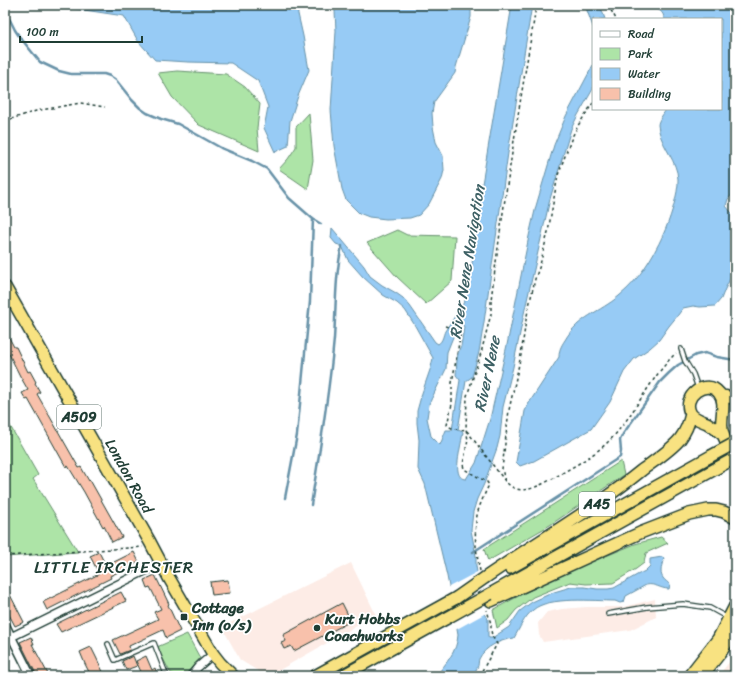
<svg xmlns="http://www.w3.org/2000/svg" width="740" height="681" font-family="Sriracha,sans-serif">
	<style>
		.built { fill: #fdece6 }
		.green { fill: #ade4a7; stroke: #66906e }
		.water { fill: #97cbf5; stroke: #6792a8; fill-rule: evenodd }
		.pier { fill: #fff }
		.lines { fill: none; stroke-linecap: round; stroke-linejoin: round }
		.stream { stroke: #6792a8; stroke-width: 2.5 }
		.building { fill: #f8c1ab; stroke: #1f3d34 }
		.service-casing { stroke: #1f3d34; stroke-width: 6 }
		.minor-casing { stroke: #1f3d34; stroke-width: 10 }
		.trunk-casing { stroke: #1f3d34; stroke-width: 14 }
		.path { stroke: #1f3d34; stroke-width: 1.5; stroke-dasharray: 3 3; stroke-linecap: butt }
		.service { stroke: #fff; stroke-width: 3.5 }
		.minor { stroke: #fff; stroke-width: 7 }
		.trunk { stroke: #f8e281; stroke-width: 11 }
		.trunk-bridge-casing { stroke: #1f3d34; stroke-width: 14; stroke-linecap: butt }
		.trunk-bridge { stroke: #f8e281; stroke-width: 11 }
		.poi-dot { fill: #1f3d34; stroke: #fff; stroke-width: 1.5 }
		.labels { text-anchor: middle; dominant-baseline: central; stroke-width: 3.5; stroke-linejoin: round; paint-order: stroke }
		.shield { fill: #fff; stroke: #627771; stroke-width: 1 }
		.shield-label { font-size: 14px; font-weight: bold; fill: #1f3d34 }
		.street-label { font-size: 15px; fill: #1f3d34; stroke: #fff }
		.poi-label { font-size: 15px; font-weight: bold; fill: #1f3d34; stroke: #fff; text-anchor: start }
		.water-label { font-size: 16px; font-style: italic; fill: #3d6064; stroke: #fff }
		.quarter-label { font-size: 17px; letter-spacing: 1px; fill: #1f3d34; stroke: #fff }
	</style>
	<rect width="100%" height="100%" fill="#fff"/>
	<filter id="ink" filterUnits="userSpaceOnUse"><feTurbulence type="fractalNoise" baseFrequency=".025" numOctaves="2"/><feDisplacementMap in="SourceGraphic" scale="8" xChannelSelector="R" yChannelSelector="G"/><feConvolveMatrix kernelMatrix="1 2 1 2 8 2 1 2 1" color-interpolation-filters="sRGB"/></filter>
	<g filter="url(#ink)">
		<path class="built" d="M351,563L376,615L269,676H266L240,660L222,627Z
			M655,599L656,617L630,630L543,642L539,635L538,623L547,612L562,609L587,607H623Z
			M735,655V676H718Z"/>
		<path class="green" d="M177,71L226,74L245,87L260,104L257,128L259,151L199,125L172,97L158,73Z
			M309,113L313,160L308,189L279,169L288,159L296,147V127Z
			M397,230L407,235L455,236L452,281L426,304L397,277L367,243Z
			M5,417L38,475L33,479L78,552L5,557Z
			M621,461L624,475L550,525L488,561L484,549Z
			M661,537L668,543L646,553L644,563L636,569L613,583L586,584L570,582L533,597L516,610L508,620L497,628L493,610L524,593L572,570L635,544Z
			M187,634L200,658L184,676H177L170,672L157,647Z"/>
		<path class="water" d="M51,5H296L303,36L309,70L298,96L290,121L288,146L275,152L264,128L268,107L258,81L231,63L188,62L155,60L138,41L124,16Z
			M333,5H471V17L456,67L455,73L434,102L432,113L433,127L436,142L443,156L444,170L442,179L429,204L419,215L410,218L386,219L369,217L359,213L346,200L342,189L334,146L331,110L336,31L335,11Z
			M512,5H532L508,153L484,322L479,352L472,377L466,381L458,430L463,432C462,440 456,464 458,471C459,476 461,479 466,479L476,463L490,419L507,345L529,236L536,206L554,145L566,116L593,65V89L578,115L571,129L550,199L525,309L513,367L503,407L500,436L497,448L484,484L477,499L473,512L471,530L476,556V566L484,614L488,619V636L489,638H492L509,627L520,611L532,602L554,592L571,587H584L597,589H608L614,588L637,575L645,571L650,566V559L662,557L664,558C662,564 659,573 663,578C665,581 668,582 670,585L669,589C660,589 655,583 646,585L626,596L624,602L620,603L615,601C595,601 548,596 533,610C524,617 520,628 514,638C501,640 485,646 479,659C478,661 479,665 477,668C476,671 473,673 472,676H436C446,663 457,652 458,635L447,576L425,484L418,469L419,440L417,423V411L422,393L431,367L433,358L414,324L405,310L397,303L383,295L363,277L348,260L342,246L336,244L331,238L332,228L364,266L370,276L382,285L396,293L403,298L410,306L435,342L438,344C443,341 443,335 445,331C451,321 459,312 464,302C468,296 468,288 470,281L480,196ZM461,324L463,325L464,327L461,346C456,353 457,367 456,375L460,380L452,430H446L440,445L431,436L427,418L429,404L446,369L447,352L457,327Z
			M585,5H600L605,19H593V27Z
			M652,5H735V191L728,199L726,206L735,217V269L725,289L721,299L715,306L700,307L693,306L683,308L678,315L669,326L659,340L650,348L634,359L624,372L610,402L591,429L534,461L520,466L516,462L525,411L529,403L559,357C559,350 561,346 565,340C578,317 600,312 619,296C638,281 653,257 663,235C669,222 679,193 678,179C677,161 663,148 659,131C659,129 658,127 658,125C658,120 664,114 666,109H721V19H664C664,11 658,10 652,6Z"/>
		<path class="pier" d="M479,571L486,613L455,630L447,588Z"/>
		<g class="lines">
			<path class="stream" d="M5,14L10,20L15,30L19,36L40,62L59,71L71,74H104L110,76L116,80L132,100L140,108L147,113L161,119L178,124L221,148L252,161L267,169L289,198L313,219L321,224
				M285,498L297,435L310,301L313,219
				M311,505C320,450 329,395 334,339C336,309 335,275 342,246
				M473,552L620,457L621,451L620,440L623,434L660,382L669,373L678,365L696,355L705,353L717,357L735,360"/>
		</g>
		<path class="building" d="M5,330L14,347H16L28,372L30,371L36,382L35,383L40,392L37,394L79,468L81,467L89,481L90,480L122,537L112,542L104,526L103,527L84,492L68,466L66,467L28,399L26,400L22,393L28,390L20,376L5,346Z
			M99,552L106,566L134,552L139,562L110,576L111,578L47,610L43,602L99,574L90,556Z
			M155,575L169,604L168,605L180,631L166,638L163,630L129,646L130,650L120,654L113,640L158,619L154,612L161,609L150,587L147,588L144,580Z
			M228,580L230,593L212,595L210,582Z
			M5,585L24,622L15,626L5,607Z
			M121,592L126,601L61,632L56,624Z
			M342,603L351,621L294,651L291,646L284,649L281,643L286,641L283,635Z
			M31,637L34,644H32L49,676H37L20,642Z
			M91,647L96,657L105,676H91L85,664L80,652Z
			M133,656L137,666L126,670L122,661Z
			M146,656L152,670L155,668L158,676H138L142,674L136,661Z"/>
		<g class="lines">
			<defs>
				<path id="service" d="M681,349L685,361L693,374L698,388
					M608,614L647,607L683,604L710,608L728,618
					M108,644L115,660L154,643L166,674L168,676"/>
				<path id="minor" d="M5,624L31,676
					M11,637L161,563
					M191,676L198,667L213,654"/>
				<path id="trunk" d="M5,287L150,542L169,578L213,654L220,663L233,676
					M722,396L735,398
					M722,434C717,430 712,426 707,423C702,421 695,419 691,414C680,397 707,377 719,393C728,404 718,421 723,434C725,441 730,447 733,453
					M510,568L711,456
					M486,577C538,541 593,510 642,470C654,461 671,450 680,439C686,431 689,423 691,414
					M490,594L735,458
					M491,601L640,533L689,514L708,510H716L724,512L735,518
					M315,676L456,598
					M342,676L447,618
					M689,676L718,639L735,606
					M702,676L721,652L735,630"/>
			</defs>
			<use href="#service" class="service-casing"/>
			<use href="#minor" class="minor-casing"/>
			<use href="#trunk" class="trunk-casing"/>
			<path class="path" d="M608,5L616,19
				M5,121L36,111L80,103L105,107
				M445,326L458,330L460,332V337L452,383V404L447,425C452,429 459,431 466,429
				M467,431L505,481C507,483 509,485 512,487C525,495 542,484 554,478C574,466 596,455 612,438C636,412 650,378 676,353
				M505,481L502,469L509,410L521,355L526,320L535,279L540,265L548,232L558,175L572,137L579,124L593,103
				M5,556L143,547
				M480,571C476,551 473,531 478,511C481,502 485,493 489,485L487,482L469,472L464,469L463,464L468,440L466,429L467,396L481,353L491,314V300C503,206 518,113 534,20L536,5
				M479,676L497,644L492,636L491,630V624L487,610"/>
			<use href="#service" class="service"/>
			<use href="#minor" class="minor"/>
			<use href="#trunk" class="trunk"/>
			<defs>
				<path id="trunk-bridge" d="M711,456L735,443
					M456,598L486,577
					M447,618L490,594"/>
			</defs>
			<use href="#trunk-bridge" class="trunk-bridge-casing"/>
			<use href="#trunk-bridge" class="trunk-bridge"/>
		</g>
	</g>
	<g class="poi-dot">
		<rect x="180" y="613" width="8" height="8" rx="2"/>
		<circle cx="317" cy="628" r="4"/>
	</g>
	<g class="labels">
		<g class="shield">
			<rect x="57" y="405" width="44" height="24" rx="3"/>
			<rect x="579" y="492" width="36" height="24" rx="3"/>
		</g>
		<g class="shield-label">
			<text x="79" y="417">A509</text>
			<text x="597" y="504">A45</text>
		</g>
		<g class="street-label">
			<text transform="translate(129 476) rotate(61)">London Road</text>
		</g>
		<g class="poi-label">
			<text x="192" y="608">Cottage<tspan x="192" dy="17">Inn (o/s)</tspan></text>
			<text x="325" y="619">Kurt Hobbs<tspan x="325" dy="17">Coachworks</tspan></text>
		</g>
		<g class="water-label">
			<text transform="translate(467 262) rotate(-81)">River Nene Navigation</text>
			<text transform="translate(487 374) rotate(-78)">River Nene</text>
		</g>
		<g class="quarter-label">
			<text x="114" y="567">LITTLE IRCHESTER</text>
		</g>
	</g>
	<rect width="740" height="681" fill="none" stroke="#fff" stroke-width="20"/>
	<rect x="10" y="10" width="720" height="661" fill="none" stroke="#1f3d34" stroke-width="1.5" filter="url(#ink)"/>
	<rect x="592" y="18" width="130" height="92" fill="#ffffff" stroke="#a5b1ae"/>
	<rect x="600" y="31" width="20" height="6" fill="#ffffff" stroke="#a5b1ae"/>
	<text x="628" y="38" font-size="12" fill="#1f3d34">Road</text>
	<rect x="600" y="48" width="20" height="12" fill="#ade4a7" stroke="#a5b1ae"/>
	<text x="628" y="58" font-size="12" fill="#1f3d34">Park</text>
	<rect x="600" y="68" width="20" height="12" fill="#97cbf5" stroke="#a5b1ae"/>
	<text x="628" y="78" font-size="12" fill="#1f3d34">Water</text>
	<rect x="600" y="88" width="20" height="12" fill="#f8c1ab" stroke="#a5b1ae"/>
	<text x="628" y="98" font-size="12" fill="#1f3d34">Building</text>
	<path d="M20 36v6h122v-6" fill="none" stroke="#1f3d34" stroke-width="2"/>
	<text x="26" y="36" font-size="12" fill="#1f3d34" stroke="#ffffff" stroke-width="3" paint-order="stroke">100 m</text>
</svg>
